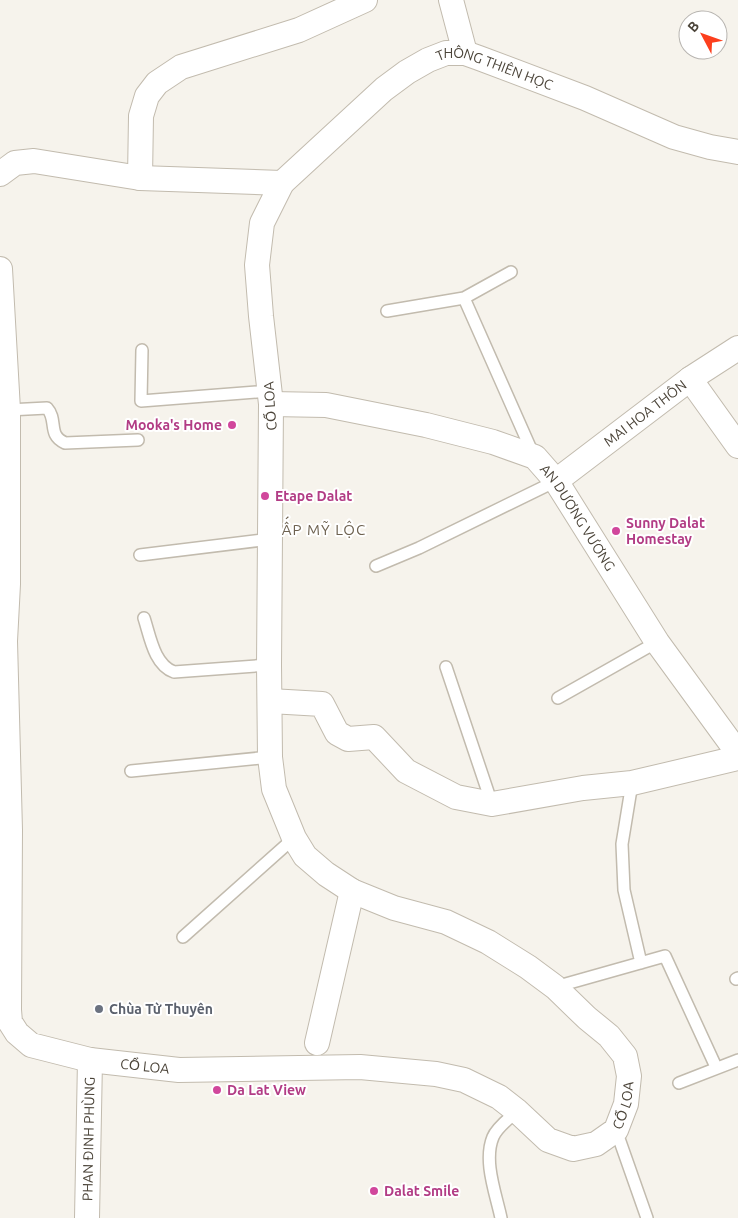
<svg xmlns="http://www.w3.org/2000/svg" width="738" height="1218" font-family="Ubuntu,sans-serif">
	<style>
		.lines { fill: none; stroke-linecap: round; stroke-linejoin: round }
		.service-casing { stroke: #c2bbae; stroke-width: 14 }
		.minor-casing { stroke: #c2bbae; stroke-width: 26 }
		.service { stroke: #fff; stroke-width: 11 }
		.minor { stroke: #fff; stroke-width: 24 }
		.hotel-dot { fill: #d1479c; stroke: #fff; stroke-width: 2 }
		.worship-dot { fill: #6b7280; stroke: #fff; stroke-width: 2 }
		.labels { text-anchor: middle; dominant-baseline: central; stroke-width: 4; stroke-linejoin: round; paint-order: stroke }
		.street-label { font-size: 14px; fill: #4b4439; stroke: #fff }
		.hotel-label { font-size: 14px; font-weight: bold; fill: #b23c85; stroke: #fff; text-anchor: start }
		.worship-label { font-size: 14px; font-weight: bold; fill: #5b616d; stroke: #fff; text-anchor: start }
		.neighbourhood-label { font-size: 15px; letter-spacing: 1px; fill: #6e6250; stroke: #fff }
	</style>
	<rect width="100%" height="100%" fill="#f6f3ec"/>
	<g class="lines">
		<defs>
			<path id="service" d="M464,298L534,456
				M387,311L464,298L511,272
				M142,350L141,401L269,391
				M8,410L47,408C58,420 47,435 65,443L138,440
				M140,555L271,539
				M376,566L419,548L556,481
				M144,618C150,636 154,665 174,672L269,665
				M446,667L492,804
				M558,698L657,642
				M131,771L270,757
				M632,783L622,844L624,890L641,963
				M183,937L294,838
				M736,979L738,978
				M555,987L665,956L716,1067
				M679,1083L738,1060
				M616,1130L647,1218
				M501,1218C496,1194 483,1161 493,1137C497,1127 510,1118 517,1111"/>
			<g id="minor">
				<path d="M451,0L465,53"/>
				<path d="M0,174L15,163L34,161L140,178L282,183"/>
				<path d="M140,178L141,116L147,96L157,83L181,67L299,30L365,0"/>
				<path id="s1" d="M0,269L8,410V584L5,641L10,830L9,1010L10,1022L17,1033L31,1045L90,1060L179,1070L360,1067L436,1074L464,1080L499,1097L517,1111L548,1140L573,1149L596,1144L616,1130L626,1104L629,1076L625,1056L609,1036L587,1018L555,987L528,967L488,942L446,922L394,908L352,891L326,874L305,856L294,838L274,789L270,757L269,665L271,404L261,316L257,265L262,223L282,183L384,89L407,72L428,60L446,53H465L479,58L585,98L674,137L710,147L738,152"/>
				<path d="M690,379L738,446"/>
				<path id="s2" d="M271,404L326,405L426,425L493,442L535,457L556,481L657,642L738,753"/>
				<path id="s3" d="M556,481L690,379L738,348"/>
				<path d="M270,701L322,704L337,733L348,739L374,737L406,771L456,797L492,804L583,788L632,783L738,758"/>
				<path d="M317,1043L352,891"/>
				<path id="s4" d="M87,1218L90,1060"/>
			</g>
		</defs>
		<use href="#service" class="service-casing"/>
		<use href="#minor" class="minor-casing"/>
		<use href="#service" class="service"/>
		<use href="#minor" class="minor"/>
	</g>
	<g class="hotel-dot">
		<circle cx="232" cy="425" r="5"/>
		<circle cx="265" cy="496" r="5"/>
		<circle cx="616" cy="531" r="5"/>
		<circle cx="217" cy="1090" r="5"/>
		<circle cx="374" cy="1191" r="5"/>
	</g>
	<circle class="worship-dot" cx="99" cy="1009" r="5"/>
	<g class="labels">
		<g class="street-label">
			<text stroke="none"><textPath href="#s1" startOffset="2808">THÔNG THIÊN HỌC</textPath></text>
			<text transform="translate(270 406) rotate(-94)">CỔ LOA</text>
			<text stroke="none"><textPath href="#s3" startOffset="112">MAI HOA THÔN</textPath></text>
			<text stroke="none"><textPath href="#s2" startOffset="345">AN DƯƠNG VƯƠNG</textPath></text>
			<text stroke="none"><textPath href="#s1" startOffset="901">CỔ LOA</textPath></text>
			<text stroke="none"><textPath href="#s1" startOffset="1426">CỔ LOA</textPath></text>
			<text stroke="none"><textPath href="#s4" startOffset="79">PHAN ĐINH PHÙNG</textPath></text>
		</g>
		<g class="hotel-label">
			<text x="222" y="425" text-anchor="end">Mooka's Home</text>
			<text x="275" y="496">Etape Dalat</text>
			<text x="626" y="523">Sunny Dalat<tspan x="626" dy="16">Homestay</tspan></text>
			<text x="227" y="1090">Da Lat View</text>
			<text x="384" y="1191">Dalat Smile</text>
		</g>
		<g class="worship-label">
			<text x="109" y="1009">Chùa Từ Thuyên</text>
		</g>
		<g class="neighbourhood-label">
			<text x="324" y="529">ẤP MỸ LỘC</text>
		</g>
	</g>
	<g transform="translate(703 35) rotate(311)"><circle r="24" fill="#ffffff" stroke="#b7b4b0"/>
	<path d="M0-4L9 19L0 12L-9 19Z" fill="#fc3f1d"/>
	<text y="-8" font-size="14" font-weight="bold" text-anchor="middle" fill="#4b4439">B</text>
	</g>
</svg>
